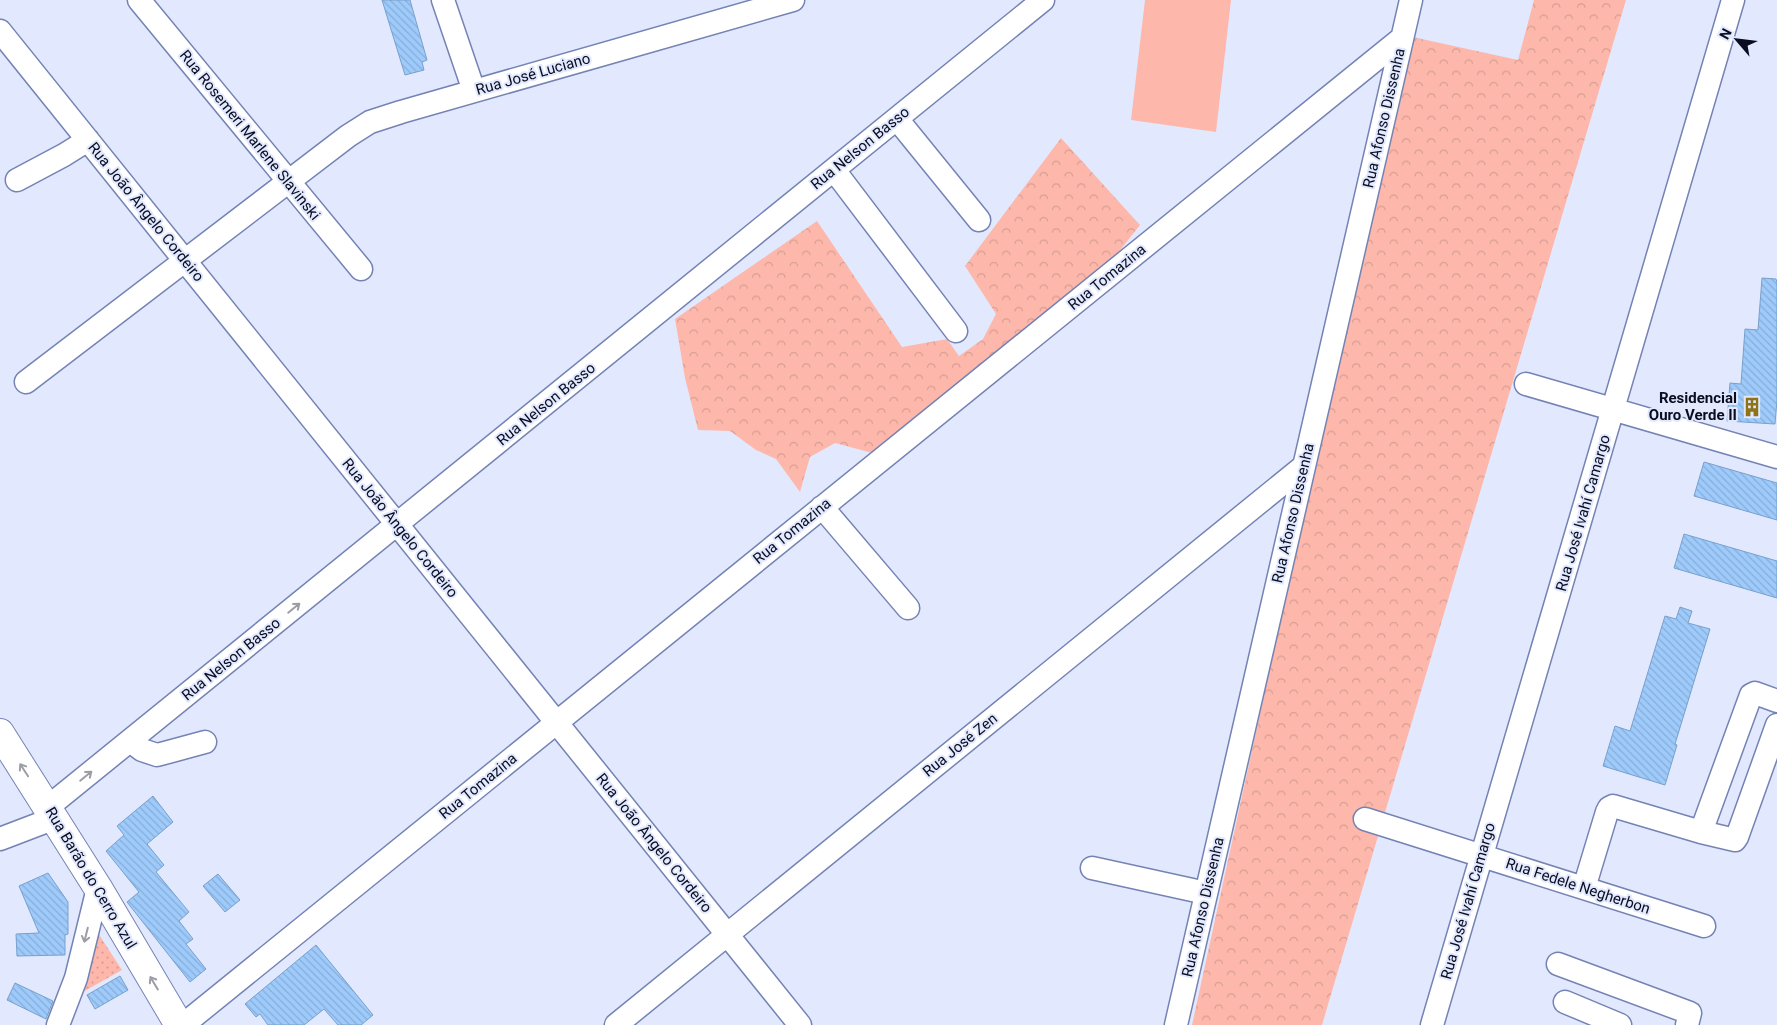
<svg xmlns="http://www.w3.org/2000/svg" width="1777" height="1025" font-family="Roboto,sans-serif">
	<style>
		.grass { fill: url(#grass-dots) }
		.forest { fill: url(#forest-crowns) }
		.pitch { fill: #fdb8ab }
		.building { fill: url(#building-back-hatch); stroke: #78a0ca }
		.lines { fill: none; stroke-linecap: round; stroke-linejoin: round }
		.minor-casing { stroke: #7483b4; stroke-width: 25 }
		.major-casing { stroke: #7483b4; stroke-width: 30 }
		.minor { stroke: #fff; stroke-width: 22 }
		.major { stroke: #fff; stroke-width: 28 }
		.oneway { stroke: #9d9ea5 }
		.labels { text-anchor: middle; dominant-baseline: central; stroke-width: 4; stroke-linejoin: round; paint-order: stroke }
		.street-label { font-size: 15px; fill: #090d1f; stroke: #e2e9ff }
		.poi-label { font-size: 15px; font-weight: bold; fill: #090d1f; stroke: #e2e9ff; text-anchor: end }
	</style>
	<defs>
		<pattern id="grass-dots" width="8" height="8" patternUnits="userSpaceOnUse" patternTransform="scale(1.25)"><rect width="8" height="8" fill="#fdb8ab"/><path d="M2 2h.1M6 6h.1" fill="none" stroke="#d89d93" stroke-width="1.8" stroke-linecap="round"/></pattern>
		<pattern id="forest-crowns" width="20" height="18" patternUnits="userSpaceOnUse" patternTransform="scale(1.25)"><rect width="20" height="18" fill="#fdb8ab"/><path d="M2 6a3 3 0 1 1 6 0M12 15a3 3 0 1 1 6 0" fill="none" stroke="#d89d93"/></pattern>
		<pattern id="building-back-hatch" width="6" height="6" patternUnits="userSpaceOnUse" patternTransform="scale(1.25)"><rect width="6" height="6" fill="#9ecbfb"/><path d="M-1 5l2 2M0 0l6 6M5-1l2 2" fill="none" stroke="#87add7"/></pattern>
	</defs>
	<rect width="100%" height="100%" fill="#e2e9ff"/>
	<path class="grass" d="M96,930L122,970L83,992Z"/>
	<path class="forest" d="M1534,0H1626L1322,1025H1192L1408,36L1518,60Z
		M1061,138L1140,225L1102,273L876,454L835,443L810,457L800,492L776,459L756,450L730,431L698,430L685,378L675,319L817,221L902,347L947,339L959,356L983,339L996,314L965,266Z"/>
	<path class="pitch" d="M1145,0H1231L1216,132L1131,120Z"/>
	<path class="building" d="M382,0H410L427,60L422,62L424,70L405,75Z
		M1762,278L1776,279L1777,282V400L1775,424L1727,421L1730,383L1741,384L1745,329L1758,330Z
		M1704,462L1777,483V520L1694,496Z
		M1684,534L1777,561V598L1674,568Z
		M1680,607L1692,611L1688,623L1710,629L1675,744L1677,745L1665,785L1603,766L1615,726L1630,731L1665,616L1676,619Z
		M153,796L173,822L147,844L164,865L156,872L189,912L179,921L193,939L186,944L206,969L190,982L127,902L139,892L106,851L124,835L117,826Z
		M48,873L68,902V934L65,935V955L17,956L16,934L39,933L19,886Z
		M218,874L240,900L225,912L203,886Z
		M316,945L373,1015L361,1025H338L324,1009L304,1025H268L260,1014L256,1017L245,1004Z
		M120,976L128,990L95,1009L87,995Z
		M15,983L53,1001L46,1019L7,1000Z"/>
	<g class="lines">
		<defs>
			<path id="minor" d="M139,0L361,269
				M443,0L474,91
				M0,31L800,1025
				M897,119L979,220
				M834,170L956,331
				M17,180L64,155L88,140
				M26,382L348,136L370,122L401,112L793,0
				M1526,384L1777,457
				M822,507L908,608
				M130,741L142,750L157,755L205,742
				M48,807L1043,0
				M1365,819L1704,926
				M1701,832L1751,695L1755,693L1777,701
				M0,839L55,818
				M1092,868L1206,893
				M1584,888L1607,812L1609,808L1613,806L1701,832L1735,840L1737,837L1777,725
				M1558,964L1690,1013L1687,1025
				M1565,1002L1620,1025
				M58,1025L76,978L98,888
				M183,1025L1402,38
				M616,1025L1304,466
				M1176,1025L1411,0
				M1432,1025L1733,0"/>
			<path id="major" d="M0,733L98,888L179,1025"/>
		</defs>
		<use href="#minor" class="minor-casing"/>
		<use href="#major" class="major-casing"/>
		<use href="#minor" class="minor"/>
		<use href="#major" class="major"/>
	</g>
	<defs><path id="oneway-shaft" d="M-6 0H5M1.5-3L5.5 0L1.5 3" fill="none" stroke-width="1.6" stroke-linecap="round" stroke-linejoin="round" transform="scale(1.25)"/></defs>
	<g class="oneway">
		<use href="#oneway-shaft" transform="translate(294 608) rotate(-39)"/>
		<use href="#oneway-shaft" transform="translate(24 770) rotate(-123)"/>
		<use href="#oneway-shaft" transform="translate(86 776) rotate(-39)"/>
		<use href="#oneway-shaft" transform="translate(86 935) rotate(104)"/>
		<use href="#oneway-shaft" transform="translate(154 983) rotate(-121)"/>
	</g>
	<defs>
		<symbol id="building-bare" viewBox="-9 -9 18 18"><path d="M-4-6H4V6H1V3H-1V6H-4ZM-2.5-4.3h1.7v1.8h-1.7ZM.8-4.3h1.7v1.8H.8ZM-2.5-1h1.7V.8h-1.7ZM.8-1h1.7V.8H.8Z" fill="#8f7318" stroke="#e2e9ff" stroke-width="2.5" paint-order="stroke"/></symbol>
	</defs>
	<g fill-rule="evenodd">
		<use href="#building-bare" x="1738" y="393" width="28" height="28"/>
	</g>
	<g class="labels">
		<g class="street-label">
			<text transform="translate(533 74) rotate(-16)">Rua José Luciano</text>
			<text transform="translate(1384 118) rotate(-77)">Rua Afonso Dissenha</text>
			<text transform="translate(250 135) rotate(51)">Rua Rosemeri Marlene Slavinski</text>
			<text transform="translate(860 148) rotate(-39)">Rua Nelson Basso</text>
			<text transform="translate(146 212) rotate(51)">Rua João Ângelo Cordeiro</text>
			<text transform="translate(1107 277) rotate(-39)">Rua Tomazina</text>
			<text transform="translate(546 404) rotate(-39)">Rua Nelson Basso</text>
			<text transform="translate(1293 513) rotate(-77)">Rua Afonso Dissenha</text>
			<text transform="translate(1583 513) rotate(-74)">Rua José Ivahí Camargo</text>
			<text transform="translate(400 528) rotate(51)">Rua João Ângelo Cordeiro</text>
			<text transform="translate(792 531) rotate(-39)">Rua Tomazina</text>
			<text transform="translate(231 659) rotate(-39)">Rua Nelson Basso</text>
			<text transform="translate(960 745) rotate(-39)">Rua José Zen</text>
			<text transform="translate(478 786) rotate(-39)">Rua Tomazina</text>
			<text transform="translate(654 843) rotate(51)">Rua João Ângelo Cordeiro</text>
			<text transform="translate(91 878) rotate(59)">Rua Barão do Cerro Azul</text>
			<text transform="translate(1578 886) rotate(18)">Rua Fedele Negherbon</text>
			<text transform="translate(1468 901) rotate(-74)">Rua José Ivahí Camargo</text>
			<text transform="translate(1203 907) rotate(-77)">Rua Afonso Dissenha</text>
		</g>
		<g class="poi-label">
			<text x="1737" y="398">Residencial<tspan x="1737" dy="17">Ouro Verde II</tspan></text>
		</g>
	</g>
	<g transform="translate(1737 40) rotate(298)" stroke="#e2e9ff" stroke-width="4" paint-order="stroke">
	<path d="M0-4L9 19L0 12L-9 19Z" fill="#090d1f"/>
	<text y="-8" font-size="14" font-weight="bold" text-anchor="middle" fill="#090d1f">N</text>
	</g>
</svg>
